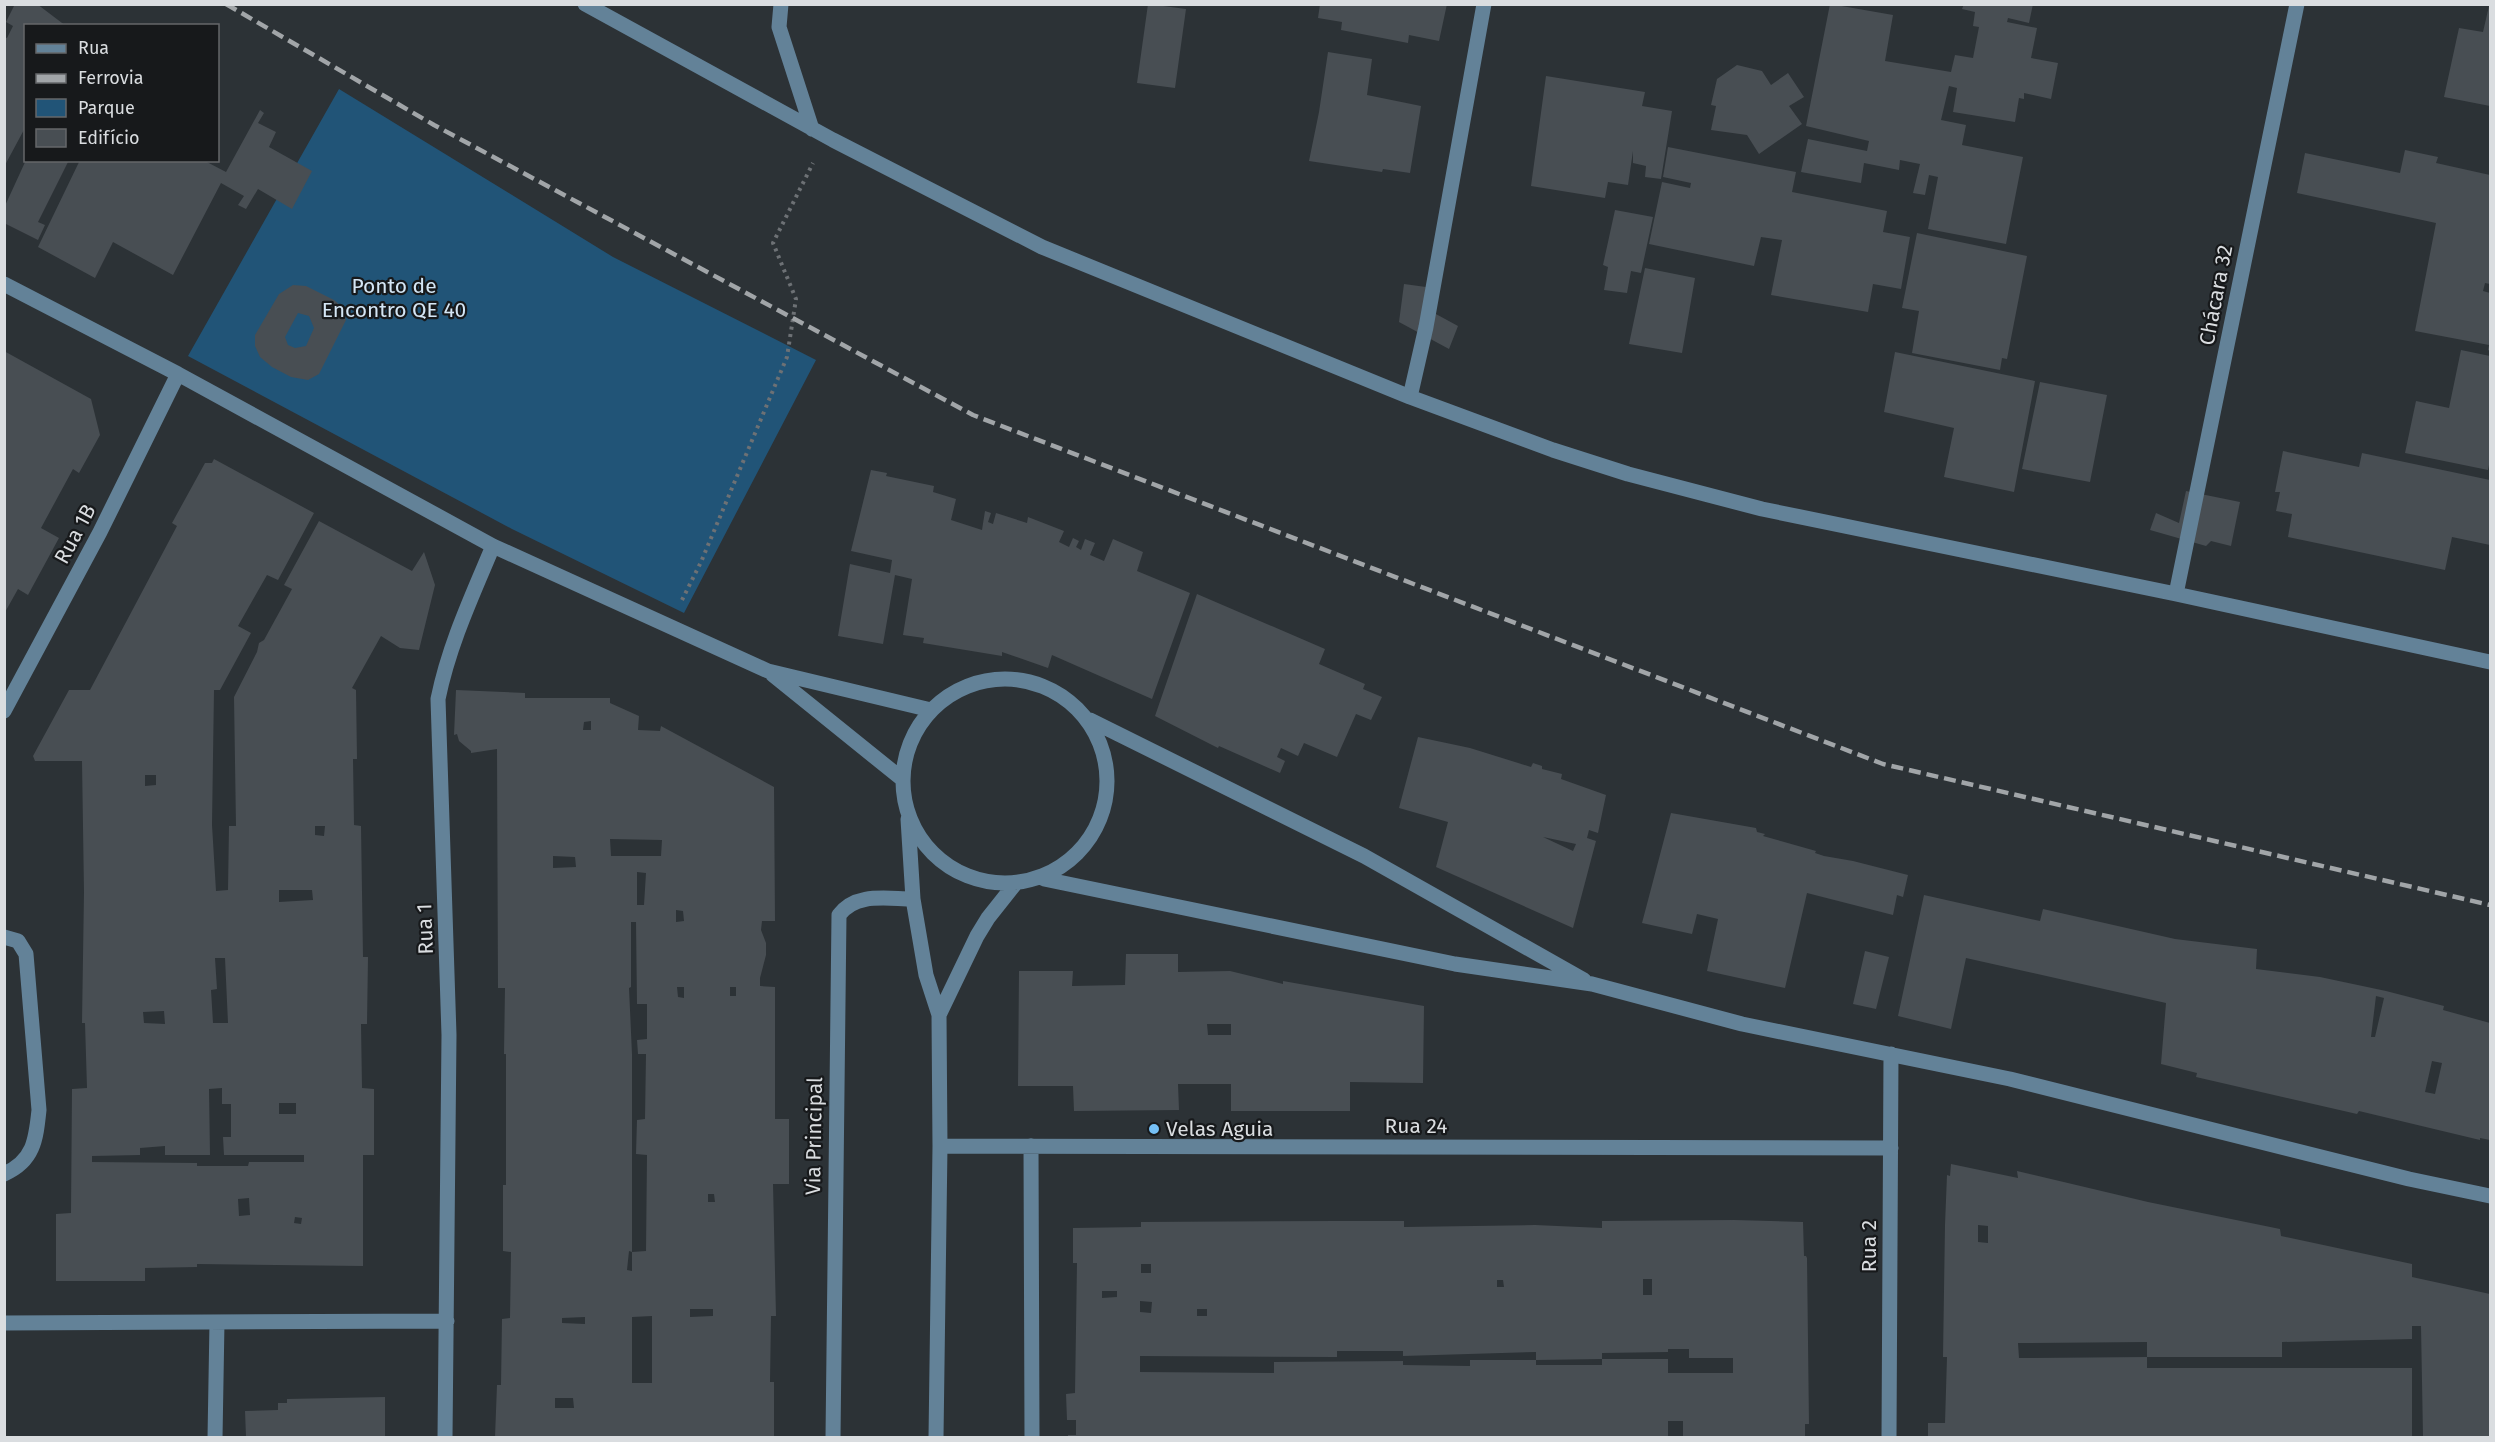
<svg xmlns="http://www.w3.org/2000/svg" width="2495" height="1442" font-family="'Fira Sans',sans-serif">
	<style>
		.green { fill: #215477 }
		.building { fill: #484e53; fill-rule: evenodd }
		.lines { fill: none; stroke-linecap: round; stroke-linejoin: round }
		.path { stroke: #6d7175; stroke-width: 4; stroke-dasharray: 3 4.5; stroke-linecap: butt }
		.minor { stroke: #638298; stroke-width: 15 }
		.rail { stroke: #a1a5a8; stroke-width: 4.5; stroke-dasharray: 12 6; stroke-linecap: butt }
		.poi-dot { fill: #75c0f6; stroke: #17191b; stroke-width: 2 }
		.labels { text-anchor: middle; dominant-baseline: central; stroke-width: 4.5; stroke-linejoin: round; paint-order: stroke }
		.park-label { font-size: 21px; fill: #d4e6f5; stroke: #17191b }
		.street-label { font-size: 21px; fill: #dadde0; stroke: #17191b }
		.poi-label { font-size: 21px; fill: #dadde0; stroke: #17191b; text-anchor: start }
	</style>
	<rect width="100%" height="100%" fill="#2c3236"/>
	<path class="green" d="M339,89L613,257L816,360L684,613L512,529L188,356Z"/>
	<path class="building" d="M15,4H37L66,26H26V126L4,167V37L7,38L13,26L6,22Z
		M1148,4L1186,9L1175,88L1137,83Z
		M1320,4H1447L1439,41L1409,35L1408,43L1341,30L1342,22L1318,18Z
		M1830,4L1893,15L1885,61L1951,72L1955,55L1973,58L1979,27L1973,26L1975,12L1962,9L1964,4H2033L2029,23L2008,18L2007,22L2037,28L2031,58L2058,63L2051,99L2024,93V99L2019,98L2015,122L1953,112L1957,88L1949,86L1941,120L1966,125L1962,145L2023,157L2006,244L1928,229L1938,177L1929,175L1925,195L1913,193L1920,164L1900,160L1899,170L1864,163L1861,183L1801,172L1808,139L1867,151L1869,141L1806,126Z
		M2489,6H2490V106L2444,97L2459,28L2483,32Z
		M1328,52L1372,59L1367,95L1421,106L1410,173L1383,169L1382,172L1309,161L1319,112Z
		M1737,65L1762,71L1771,85L1788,73L1804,97L1789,106L1802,124L1759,154L1747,135L1711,130L1716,106L1711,105L1717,79Z
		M1546,76L1645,92L1642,106L1672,111L1661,179L1645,177L1646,166L1633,163V151L1628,185L1608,182L1605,198L1531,186Z
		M260,110L264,113L258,123L276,132L269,147L312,171L292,209L258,189L246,209L238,205L244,196L221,183L173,275L113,242L95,278L38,247L80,160H203L226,172Z
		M1668,147L1796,172L1792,192L1887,211L1883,232L1910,237L1901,289L1873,284L1868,312L1771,295L1782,240L1761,237L1754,266L1649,244L1662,182L1690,188L1691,183L1663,177Z
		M2405,150L2438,157L2436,163L2490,175V284L2485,283L2483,291L2490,293V351L2488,350L2489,345L2415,331L2436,223L2297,193L2305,153L2400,173Z
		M26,160H69L38,222L45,225L38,240L4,223V208Z
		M1615,210L1653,217L1641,273L1631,271L1627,293L1604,290L1608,267L1603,265Z
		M1917,233L2027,256L2007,359L2002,358L2000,370L1912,353L1919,311L1902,308Z
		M1645,268L1695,278L1682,353L1629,344Z
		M1404,284L1426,287L1423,307L1458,326L1449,349L1399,322Z
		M293,285L306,286L334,300L341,306L346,320L319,374L308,380L291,377L272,367L260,357L255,346V335L279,294ZM298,313L309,316L314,328L306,346L295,348L288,345L285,337Z
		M2461,350L2490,356V460L2488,470L2405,453L2416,401L2449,408Z
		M4,351L91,399L100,435L79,473L73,469L41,528L59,538L28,595L18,589L4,614Z
		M1895,352L2035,381L2014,492L1944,477L1954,428L1884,412Z
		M2040,382L2107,395L2090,482L2022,469Z
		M2283,451L2359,467L2362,453L2490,480V545L2452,537L2445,570L2288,537L2292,514L2276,511L2280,492H2275Z
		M214,459L314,513L278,580L267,575L238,626L251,633L220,690H214L212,825L216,891L228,890L229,826H236L234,697L257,652L259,643L264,640L292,589L284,585L319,521L412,571L424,552L435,585L419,650L400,648L381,636L352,688L356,690L357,759H353L354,825L361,826L363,957H368L367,1024H361L362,1088L374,1089V1155H363V1266L197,1264V1267L145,1268V1281H56V1214L71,1213L72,1089L87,1088L85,1023H82L84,892L82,761H35L33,756L69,690H90L177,526L172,523L205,463H212ZM145,775H156V785L145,786ZM315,826H325L324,836L315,835ZM279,890H312L313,900L279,902ZM215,958H225L228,1023H213L211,990L217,989ZM164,1011L165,1024L144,1023L143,1012ZM222,1088V1104H231V1137H223L224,1155H304V1162H249L248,1166H197V1163L92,1162V1156L140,1155V1148L165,1146V1155H210L209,1089ZM279,1103H296V1114H279ZM249,1198L250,1215L239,1216L238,1199ZM295,1217L302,1218L301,1224L294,1223Z
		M871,470L887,473L886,476L934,486L933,492L956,499L951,520L982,530L985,511L991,513L988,522L993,524L996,513L1027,523L1028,517L1064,531L1059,542L1069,547L1073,538L1079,541L1076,547L1081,550L1085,539L1095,543L1090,555L1104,561L1113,539L1143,552L1137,571L1190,593L1152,699L1052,655L1048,668L1002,652V656L923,643L924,638L903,635L912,579L895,575L883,644L838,636L850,564L890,573L892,560L851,551Z
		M2186,491L2240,502L2231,546L2211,541L2206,546L2150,530L2156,513L2179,523Z
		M1197,594L1325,649L1319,664L1365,684L1363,689L1382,697L1371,720L1356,714L1337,757L1304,743L1298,756L1281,748L1277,757L1285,761L1280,773L1219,746L1218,748L1155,716Z
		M456,690L525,693V698H610V703L639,716L638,730L660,731L661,726L774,787L775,921H762L761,930L766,943V955L760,978V986L775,987V1119H789V1184H773L776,1316H771L770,1382H774V1437H495L497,1385H501L502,1319L510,1318L511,1252L503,1251V1185H506V1054H504L505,988H498L497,749L471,753V751L459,741L457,734L454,735ZM591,721V730H583L584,722ZM610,839L662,840L661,856H611ZM553,856L575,857L576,867L553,868ZM637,872L646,873L644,905H637ZM676,910L683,911L684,921L676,922ZM631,922H636L637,1004H647V1039L637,1040L638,1054H646L645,1119L637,1120L636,1154L647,1155L646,1251L632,1252V1271L627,1270L629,1251L632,1252V1054L629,988L631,987ZM677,987H684V998L678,997ZM730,987H736V996H730ZM708,1194H714L715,1202H708ZM690,1309H713V1316L690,1317ZM652,1316V1383H632V1317ZM585,1317V1324L562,1323V1318ZM555,1398H573L574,1408H555Z
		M1418,737L1470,748L1531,767L1533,763L1542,766V769L1562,774L1561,779L1606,795L1598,833L1589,830L1587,838L1596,841L1573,928L1436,867L1448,822L1399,808ZM1543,837L1576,844L1573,851Z
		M1671,813L1756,828L1757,832L1765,834L1763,836L1816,851L1815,853L1824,856L1853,861L1908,875L1903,897L1897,895L1893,915L1807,893L1785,988L1707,971L1718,919L1697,914L1692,934L1642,923Z
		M1924,895L2040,921L2043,909L2175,939L2257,949L2256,969L2320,977L2386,991L2444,1006L2443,1010L2490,1023V1140L2480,1138V1140L2359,1111L2357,1114L2196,1077L2197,1073L2161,1064L2166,1003L1966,958L1951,1029L1898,1016ZM2376,996L2384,998L2375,1037H2371ZM2432,1061L2442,1063L2435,1094L2425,1092Z
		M1865,951L1889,957L1876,1009L1853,1004Z
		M1126,954H1178V972L1230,971L1283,984V981L1424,1006L1423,1083L1350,1082V1111H1231V1084H1178L1179,1110L1074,1111L1073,1086H1018L1019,971H1073L1072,986L1125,985ZM1207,1024H1231V1035H1208Z
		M1951,1164L2018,1178L2017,1171L2148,1202L2280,1229L2281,1236L2412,1264V1277L2490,1294V1437H2423L2421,1326H2412V1339L2282,1342V1357H2147V1368H2412V1437H1928V1423H1945L1947,1357H1943L1945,1225L1947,1175L1950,1176ZM1978,1225L1988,1226V1243L1978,1242ZM2147,1342V1357L2019,1358L2018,1343Z
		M1734,1220L1803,1222L1804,1256H1806L1807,1258L1809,1424H1805V1437H1683V1421H1668V1437H1068V1435H1076V1420H1067L1066,1394L1075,1393L1077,1263H1073V1228L1141,1227V1222L1338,1221H1404V1227L1535,1225L1602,1228V1221ZM1141,1264H1151V1273H1141ZM1643,1279H1652V1295H1643ZM1497,1280H1503L1504,1287H1497ZM1102,1291H1117V1297L1102,1298ZM1140,1301L1152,1302L1151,1313L1140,1312ZM1197,1309H1207V1316H1197ZM1668,1349H1689V1358H1733V1373H1668V1359H1602V1365H1536V1360H1470V1366L1403,1365V1361L1274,1362V1373L1140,1372V1356L1337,1357V1351H1403V1356L1536,1352V1360L1602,1359V1353L1668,1352Z
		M385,1397V1437H246L245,1411L278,1410V1403H287V1399Z"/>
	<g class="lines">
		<path class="path" d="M682,600L701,562L787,357L796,299L773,243L813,163"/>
		<path class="minor" d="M585,4L833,140L1042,247L1410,397L1553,450L1628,474L1762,509L2176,594L2490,662
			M781,4L779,27L812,129
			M4,284L178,374L493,546L768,671L931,710
			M1410,397L1426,327L1484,4
			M2176,594L2297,4
			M773,675L902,779
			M903 781a102 102 0 1 1 204 0a102 102 0 1 1-204 0Z
			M4,711L100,532L178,374
			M1090,720L1364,856L1584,980
			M908,819L913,899L926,975L939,1015L940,1146L936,1438
			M1044,879L1455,964L1592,984L1742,1024L2010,1079L2409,1179L2490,1196
			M4,937L18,941L26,954L39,1110C36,1139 34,1161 4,1174
			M939,1015L977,936L988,918L1015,884
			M940,1146L1891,1148
			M1031,1146L1032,1438
			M4,1323L447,1321
			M215,1438L217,1322
			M445,1438L449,1035L438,699C449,645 472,596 493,546
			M833,1438L839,915C856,892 887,899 913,899
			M1889,1438L1891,1054"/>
		<path class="rail" d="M226,4L434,125L973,415L1883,764L2490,905"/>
	</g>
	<circle class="poi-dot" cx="1154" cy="1129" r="6"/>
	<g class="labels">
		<g class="park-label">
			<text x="394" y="286">Ponto de<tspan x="394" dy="24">Encontro QE 40</tspan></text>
		</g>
		<g class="street-label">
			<text transform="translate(2216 295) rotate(-79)">Chácara 32</text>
			<text transform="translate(75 534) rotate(-62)">Rua 1B</text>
			<text transform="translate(425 929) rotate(-92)">Rua 1</text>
			<text x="1416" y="1126">Rua 24</text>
			<text transform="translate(814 1136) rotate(-89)">Via Principal</text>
			<text transform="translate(1869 1246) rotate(-90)">Rua 2</text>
		</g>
		<g class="poi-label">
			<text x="1166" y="1129">Velas Aguia</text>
		</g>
	</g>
	<rect width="2495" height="1442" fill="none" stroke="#dadde0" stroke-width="12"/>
	<rect x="24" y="24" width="195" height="138" fill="#17191b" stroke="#65676a" stroke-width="1.5"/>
	<rect x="36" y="44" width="30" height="9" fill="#638298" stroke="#65676a" stroke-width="1.5"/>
	<text x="78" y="54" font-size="18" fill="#dadde0">Rua</text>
	<rect x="36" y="74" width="30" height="9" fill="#a1a5a8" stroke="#65676a" stroke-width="1.5"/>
	<text x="78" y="84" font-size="18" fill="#dadde0">Ferrovia</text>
	<rect x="36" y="99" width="30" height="18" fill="#215477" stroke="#65676a" stroke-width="1.5"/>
	<text x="78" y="114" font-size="18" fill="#dadde0">Parque</text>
	<rect x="36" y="129" width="30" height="18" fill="#484e53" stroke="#65676a" stroke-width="1.5"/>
	<text x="78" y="144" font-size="18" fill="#dadde0">Edifício</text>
</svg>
